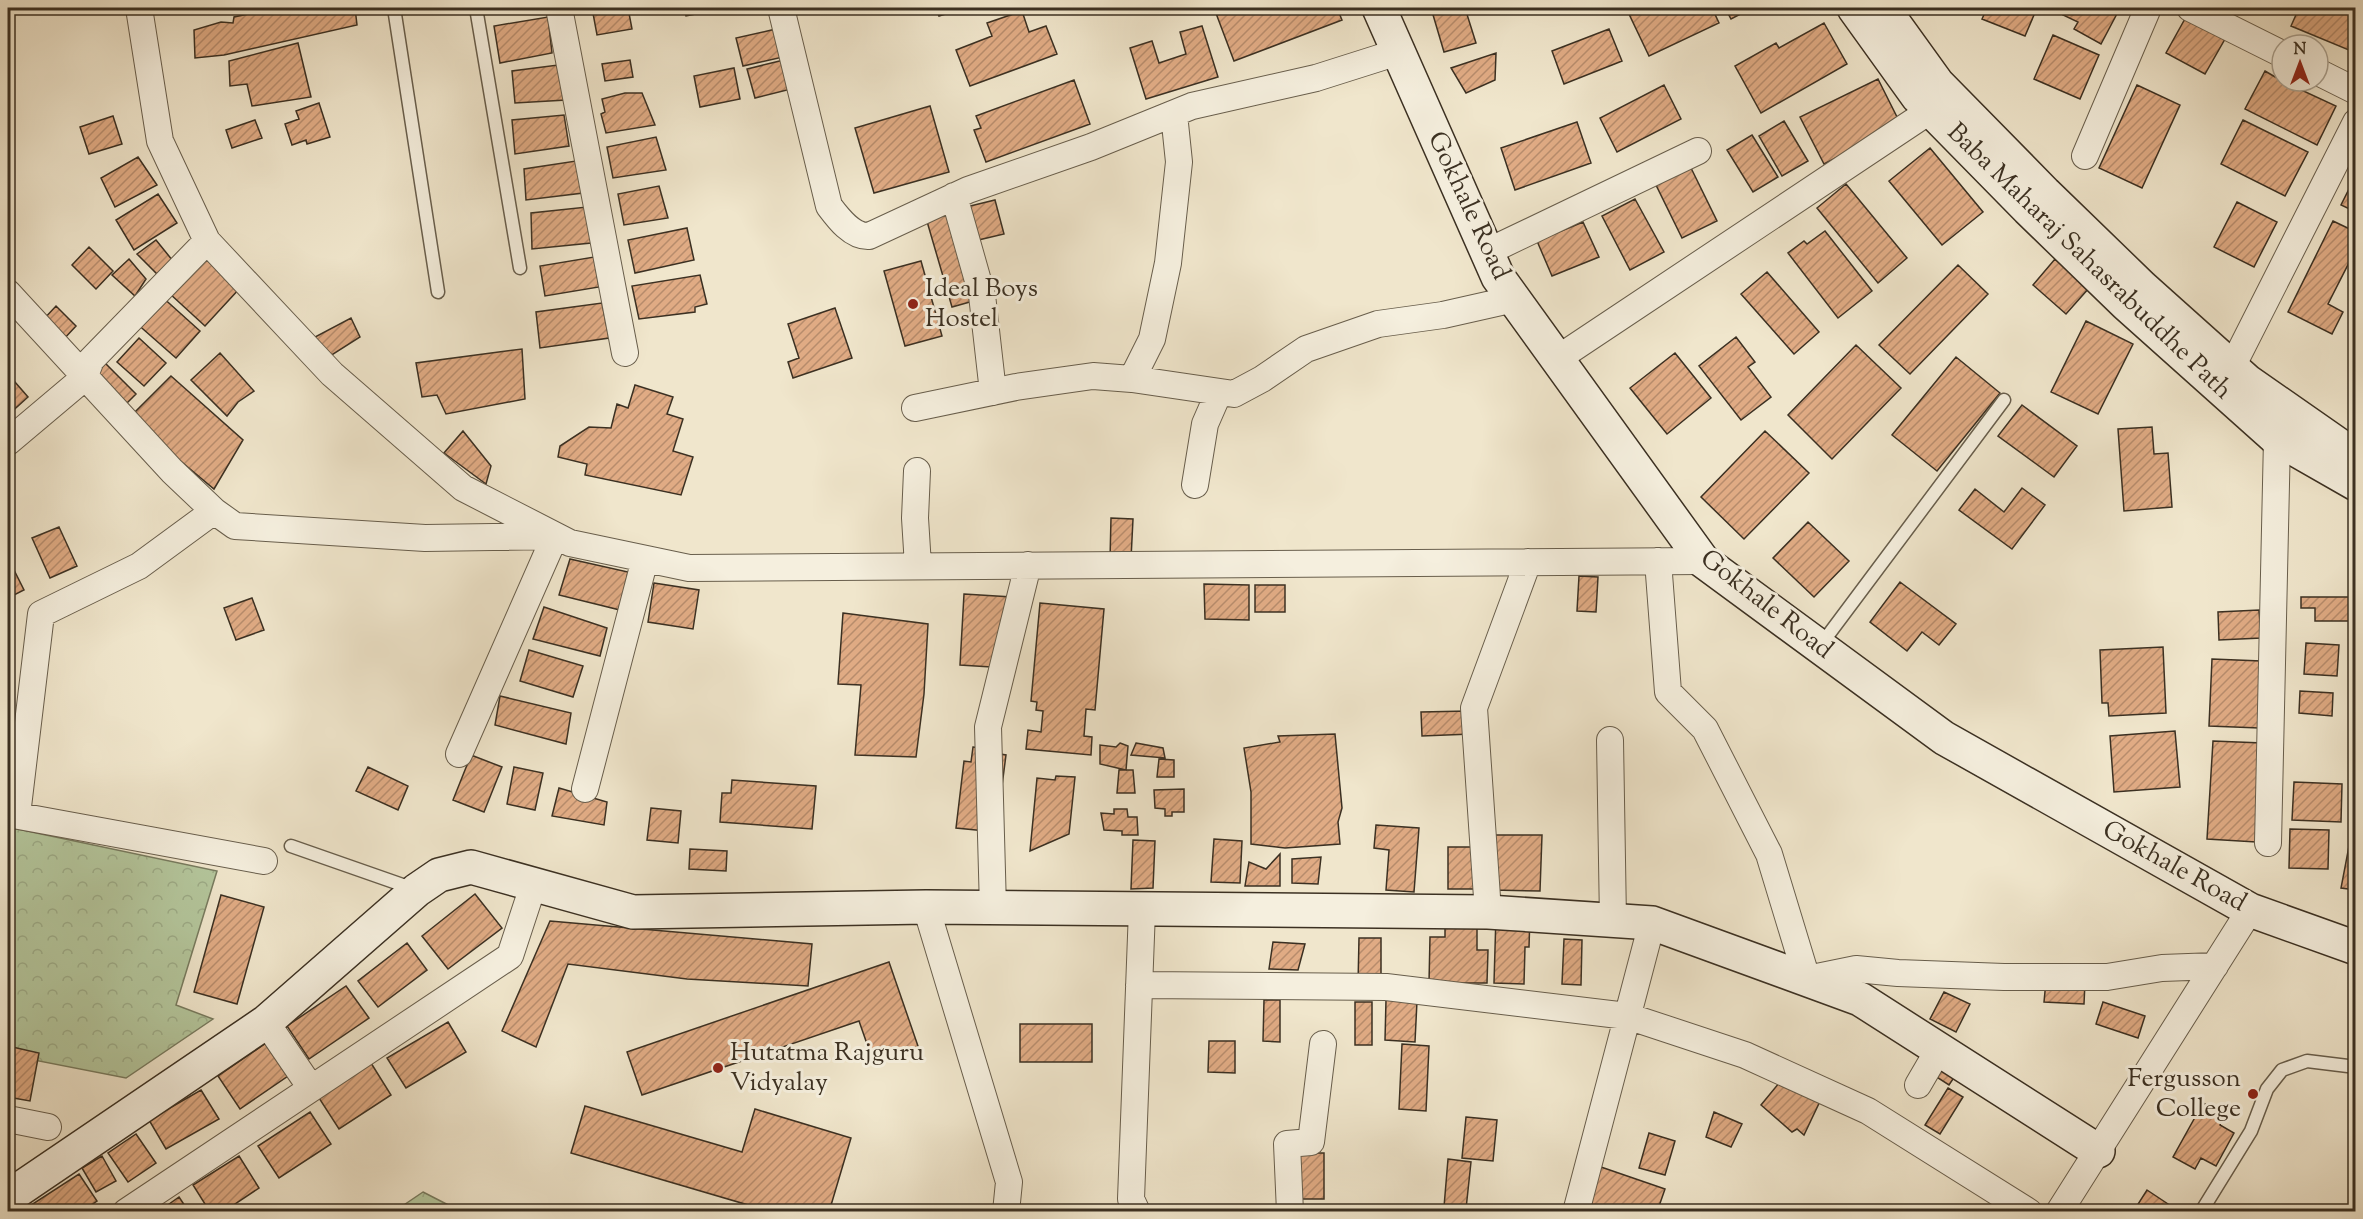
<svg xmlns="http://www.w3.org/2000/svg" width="2363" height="1219" font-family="'Sorts Mill Goudy',serif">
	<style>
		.park { fill: url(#park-crowns); stroke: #787b5f; stroke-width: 1.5 }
		.building { fill: url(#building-hatch); stroke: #3b3022; stroke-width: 1.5 }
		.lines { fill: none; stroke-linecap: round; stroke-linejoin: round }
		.lane-casing { stroke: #685e4c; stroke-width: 15 }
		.street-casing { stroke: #685e4c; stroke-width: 28 }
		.secondary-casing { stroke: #3b3022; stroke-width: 36 }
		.lane { stroke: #f5efde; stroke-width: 12 }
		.street { stroke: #f5efde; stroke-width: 26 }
		.secondary { stroke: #f5efde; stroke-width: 33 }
		.poi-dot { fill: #8f2418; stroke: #f5efde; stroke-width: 2 }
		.labels { text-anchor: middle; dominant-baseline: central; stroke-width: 6; stroke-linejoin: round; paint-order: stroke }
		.street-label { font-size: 26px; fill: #3b3022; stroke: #f5efde }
		.poi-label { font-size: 26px; fill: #3b3022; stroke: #f5efde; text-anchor: start }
	</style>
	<defs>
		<pattern id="park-crowns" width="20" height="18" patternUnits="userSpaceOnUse" patternTransform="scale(1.5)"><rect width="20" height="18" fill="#b4c69c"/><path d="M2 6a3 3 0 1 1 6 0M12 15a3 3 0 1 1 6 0" fill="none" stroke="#9caa86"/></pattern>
		<pattern id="building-hatch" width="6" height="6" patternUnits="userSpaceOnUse" patternTransform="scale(1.5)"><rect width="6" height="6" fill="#e0ab84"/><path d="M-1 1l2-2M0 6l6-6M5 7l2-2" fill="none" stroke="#b78c6c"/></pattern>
	</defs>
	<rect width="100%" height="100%" fill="#f0e6cc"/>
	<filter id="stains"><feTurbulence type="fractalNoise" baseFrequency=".00333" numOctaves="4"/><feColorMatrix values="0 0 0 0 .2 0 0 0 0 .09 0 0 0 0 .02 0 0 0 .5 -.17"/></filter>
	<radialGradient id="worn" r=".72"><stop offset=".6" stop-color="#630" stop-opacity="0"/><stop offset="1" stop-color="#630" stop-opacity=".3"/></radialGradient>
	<path class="park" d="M8,827L217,871L176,1005L213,1019L126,1078L8,1055Z
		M423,1192L460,1211H395Z"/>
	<path class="building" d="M278,8H355L357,25L224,55L195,58L194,30L221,22L233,23L234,17Z
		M492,8H525L493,13Z
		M592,8H628L632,29L597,35Z
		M684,8H716L717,10L686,16Z
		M828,8H849L829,13Z
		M936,8H965L939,16Z
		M1214,8H1337L1342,20L1234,61Z
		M1431,8H1465L1476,43L1444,52Z
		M1642,8H1712L1719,23L1649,56L1629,14Z
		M1725,8H1752L1731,19Z
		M1987,8H2037L2025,36L1982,19Z
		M2065,8H2120L2101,44L2074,29L2078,22L2063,15L2067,8Z
		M2299,8H2356V53L2291,26Z
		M1022,11L1029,32L1046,26L1057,54L970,86L956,50L992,36L987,23Z
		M548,17L552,53L500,63L494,26Z
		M2186,17L2225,39L2205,74L2166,53Z
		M1824,23L1847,64L1761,113L1735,66L1776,43L1779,48Z
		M1202,26L1218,77L1146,99L1130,48L1152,41L1159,63L1186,54L1180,32Z
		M776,29L783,57L743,66L736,38Z
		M1609,29L1622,61L1564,84L1552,51Z
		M2053,35L2099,55L2080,99L2034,79Z
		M298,43L311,97L252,106L247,84L230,86L229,61Z
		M1496,53L1495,80L1466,93L1451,68Z
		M630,60L633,77L605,81L602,64Z
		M784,60L791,89L755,98L747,69Z
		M558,65L566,100L515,103L512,71Z
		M734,68L740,99L700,107L694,76Z
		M2265,71L2282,81L2336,106L2317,145L2245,109Z
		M1878,79L1901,125L1824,164L1800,117Z
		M1074,80L1090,124L986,162L974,130L981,128L976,116Z
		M1664,85L1681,119L1617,152L1600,118Z
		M2137,85L2180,105L2142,188L2099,168Z
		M625,93H642L655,125L606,133L601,114L605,112L602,99Z
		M319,103L330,137L307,144L306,140L292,145L285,124L299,119L296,111Z
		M930,106L949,172L874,193L855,128Z
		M564,115L569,146L515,154L512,120Z
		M113,116L122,144L89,154L80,127Z
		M255,120L262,138L232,148L226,130Z
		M2243,120L2308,152L2285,196L2221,164Z
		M1784,121L1808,161L1782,176L1759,136Z
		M1577,122L1591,163L1515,190L1501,148Z
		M1752,135L1778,177L1753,192L1727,150Z
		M656,137L666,170L613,178L607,147Z
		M1930,148L1983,212L1942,245L1889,181Z
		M138,157L157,185L115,207L101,178Z
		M576,161L583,193L526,200L524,169Z
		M1691,168L1717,221L1682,238L1656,185Z
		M2356,175V212L2341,205Z
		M1846,184L1907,258L1878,283L1817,208Z
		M659,186L668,218L624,225L618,194Z
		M158,194L177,223L134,250L116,220Z
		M1635,199L1664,252L1630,270L1602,216Z
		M995,200L1004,234L974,241L966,207Z
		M2237,202L2277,222L2254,267L2214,247Z
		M587,207L591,243L532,249L531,213Z
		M951,212L977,300L952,307L926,218Z
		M2333,221L2356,232V249L2328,304L2343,312L2332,334L2288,312Z
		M1583,222L1599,257L1552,276L1537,241Z
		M687,228L694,260L635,273L628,240Z
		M1825,231L1872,291L1838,318L1788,253L1804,241L1807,244Z
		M156,240L173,261L162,279L137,254Z
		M89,247L113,271L96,289L72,265Z
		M204,255L240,288L205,326L169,293Z
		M594,257L599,287L545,296L540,266Z
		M129,259L146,279L135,296L112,275Z
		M2055,259L2089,288L2066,314L2033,285Z
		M921,261L942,336L905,346L884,271Z
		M1958,265L1988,294L1910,374L1879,345Z
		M1767,272L1819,332L1794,354L1741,294Z
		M700,275L707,304L695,307V312L639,319L632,286Z
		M160,295L200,331L176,358L135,322Z
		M602,303L609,338L540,348L536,312Z
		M56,306L76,326L63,340L43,320Z
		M835,308L852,358L793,378L788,362L799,358L788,324Z
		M351,318L360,337L327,358L315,337Z
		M2086,321L2133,344L2098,414L2051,392Z
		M1736,337L1755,362L1748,367L1771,397L1741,420L1699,366Z
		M139,338L166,363L144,386L117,362Z
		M1856,345L1901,388L1832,459L1788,415Z
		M522,349L525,399L446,414L437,395L422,397L416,363Z
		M220,353L254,391L238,402L227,416L191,380Z
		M1675,353L1711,398L1667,434L1630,388Z
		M1956,357L2000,393L1937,471L1892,435Z
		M102,360L136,394L122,408L88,373Z
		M8,374L28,397L8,415Z
		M171,376L243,440L214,489L129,418Z
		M635,385L673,397L667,414L683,419L673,451L693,457L681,495L585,475L587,464L558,457L560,446L589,427L611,428L617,404L628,408Z
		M2022,405L2077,446L2054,477L1998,436Z
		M2152,427L2154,454L2168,453L2172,507L2124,511L2118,429Z
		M463,431L491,466L486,484L444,453Z
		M1765,431L1809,473L1744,539L1701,497Z
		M2022,488L2045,505L2012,549L1959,510L1975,489L2004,512Z
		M1111,518L1133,519L1131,559L1110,560Z
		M1808,522L1849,561L1814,597L1773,558Z
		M59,527L77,566L50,578L32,538Z
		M8,558L24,590L8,598Z
		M570,559L628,572L620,610L559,595Z
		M1579,576L1598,577L1596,612L1577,611Z
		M1900,582L1956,624L1939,645L1922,632L1907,651L1870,622Z
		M654,583L699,590L693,629L648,622Z
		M1204,584L1249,585V620L1205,619Z
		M1255,585H1285V612H1255Z
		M964,594L1012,597L1007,668L960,665Z
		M2301,597H2356V621H2315V608H2301Z
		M252,598L264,630L236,640L224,608Z
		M1040,603L1104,609L1095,710L1086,709L1084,736L1092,737L1091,755L1026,749L1028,730L1041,732L1043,711L1036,710L1037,702L1031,701Z
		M544,607L607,628L600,656L533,639Z
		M2259,610L2261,638L2219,640L2218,612Z
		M843,613L928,624L924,694L916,757L855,755L861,685L838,684Z
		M2306,643L2339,645L2337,676L2304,674Z
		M2163,647L2166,713L2109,716L2108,703H2102L2100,650Z
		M529,650L583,666L573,697L520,681Z
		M2212,659L2261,661L2259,728L2209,726Z
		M2300,691L2333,693L2332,716L2299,713Z
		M500,696L571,713L566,744L495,725Z
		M1468,711L1471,734L1422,736L1421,712Z
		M2175,731L2180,787L2114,792L2110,736Z
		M1335,734L1342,808L1338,822L1340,844L1285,848L1251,844V792L1244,748L1280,742L1278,736Z
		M2213,741L2262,743L2256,842L2207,839Z
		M1120,743L1128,746L1126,770L1100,764V745L1116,747Z
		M1136,743L1163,748L1165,758L1131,755Z
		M973,747L987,749V752L1006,755L996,832L956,828L964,761L971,762Z
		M471,755L502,767L484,812L453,800Z
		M1159,759L1174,760V777H1157Z
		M368,767L408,786L398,810L356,791Z
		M514,767L543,773L535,810L507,804Z
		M1119,770H1133L1135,793H1117Z
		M1056,776L1075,777L1069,834L1030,851L1037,778L1055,780Z
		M732,780L816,786L812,829L720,822L722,793H731Z
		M2294,782L2342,784L2341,822L2292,820Z
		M559,788L607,802L604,825L552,816Z
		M1184,789V812H1172V816H1165V809L1155,808L1154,790Z
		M651,808L681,811L678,843L647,840Z
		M1114,809H1127L1128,817H1137L1138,835H1122V831L1104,830L1101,813L1114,814Z
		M1376,825L1419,828L1414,892L1386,890L1389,850L1374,848Z
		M2290,829L2329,830L2328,869L2289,868Z
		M1493,835H1542L1540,891L1492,890Z
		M1214,839L1242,841L1240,883L1211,882Z
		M1133,840L1155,841L1153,888L1131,889Z
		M2349,846L2356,847V890L2341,888Z
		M1448,847H1481L1484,889H1448Z
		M690,849L727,851L726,871L689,869Z
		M1280,854V886H1245L1249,862L1266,869Z
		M1321,857L1318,884L1292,883V859Z
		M475,894L502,928L448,969L422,936Z
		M221,895L264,907L237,1004L194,992Z
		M1496,915H1530L1529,947H1525L1524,984L1494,983Z
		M550,921L812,944L808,986L687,979L568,964L536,1047L502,1031Z
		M1445,921H1477V950H1488L1487,983H1429L1430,937H1445Z
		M1359,938H1381V985H1358Z
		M1564,939L1582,940L1581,985L1562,984Z
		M1273,942L1305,944L1298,970L1269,969Z
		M407,943L427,970L378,1007L358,981Z
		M889,962L919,1049L874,1064L859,1021L642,1095L627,1052Z
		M2046,981L2085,982L2084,1004L2044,1002Z
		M346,986L369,1018L309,1059L287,1026Z
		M1944,992L1970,1004L1956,1032L1930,1019Z
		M1264,1000H1280V1042L1263,1041Z
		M1386,1000L1417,1001L1415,1042L1385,1040Z
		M1355,1002H1372V1045H1355Z
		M2103,1002L2145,1016L2138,1038L2096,1024Z
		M448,1022L466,1052L406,1088L387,1058Z
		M1020,1024H1092V1062H1020Z
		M1209,1041H1235V1073L1208,1072Z
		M266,1043L288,1076L240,1109L218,1076Z
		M1402,1044L1429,1046L1426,1111L1399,1109Z
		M8,1046L39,1053L30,1101L8,1097Z
		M1944,1056L1961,1067L1949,1085L1932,1074Z
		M371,1063L391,1095L339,1129L319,1098Z
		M1784,1077L1822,1097L1804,1135L1797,1129L1792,1132L1761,1105Z
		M1948,1088L1963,1097L1940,1134L1925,1125Z
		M201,1090L219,1119L166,1149L149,1120Z
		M2203,1103L2225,1115L2220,1125L2234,1133L2216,1166L2201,1158L2195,1169L2173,1157Z
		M585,1106L742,1152L755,1109L851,1138L829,1212H772L571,1153Z
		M310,1112L331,1144L279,1178L258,1146Z
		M1714,1112L1742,1124L1731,1147L1706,1137Z
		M1466,1117L1497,1120L1493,1161L1462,1158Z
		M1649,1133L1675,1141L1665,1175L1639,1168Z
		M136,1134L156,1163L128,1182L108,1153Z
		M1299,1153H1324V1199H1299Z
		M102,1156L116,1181L96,1192L82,1168Z
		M239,1156L259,1188L223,1212H210L193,1185Z
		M1448,1159L1471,1162L1466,1209L1444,1207Z
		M1601,1167L1665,1189L1657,1212H1586Z
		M79,1174L97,1201L81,1212H30L28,1207Z
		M2147,1190L2180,1212H2133Z
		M179,1197L189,1212H158Z"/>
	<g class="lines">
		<defs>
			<path id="lane" d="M394,8L438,292
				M476,8L520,268
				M1820,646L2004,400
				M291,846L414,889
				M2201,1212L2251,1131L2267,1089L2282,1070L2307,1061L2356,1067"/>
			<path id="street" d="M139,8L160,141L207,241L332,374L463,488L570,543L689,568L1703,561
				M559,8L625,353
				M781,8L829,206C838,218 852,237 869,236L968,190L1091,147L1192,106L1316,78L1398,52
				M2190,8L2282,54
				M2318,72L2356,91
				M2085,156L2148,8
				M954,196L982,295L993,392
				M1487,252L1698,151
				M8,293L172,471L214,511L235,526L425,538L555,536L459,754
				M1557,359L1931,110
				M1132,379L1234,394L1262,379L1306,349L1378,324L1443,315L1514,299
				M2221,381L2232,367L2356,122
				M915,408L1016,387L1093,376L1132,379L1152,339L1168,263L1179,162L1174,114
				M8,442L84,378L91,360L207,241
				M917,471L915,518L918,566
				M1195,485L1205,424L1219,392
				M1658,561L1668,692L1705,729L1769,854L1807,979L1856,969L1898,973L2004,977H2107L2162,968L2215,966
				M1610,740L1613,920
				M585,789L645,559
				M8,814L264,861
				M17,815L41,614L139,566L214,511
				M2268,843L2277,439
				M926,907L1009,1182L1006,1212
				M993,908L988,727L1028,565
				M1488,912L1474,708L1528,562
				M1139,985L1386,987L1627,1016L1745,1055L1868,1111L2029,1212
				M266,1022L311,1088
				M1918,1085L1939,1049
				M8,1119L48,1127
				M126,1212L510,956L534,883
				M1137,1212L1131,1199L1142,910
				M1290,1212L1287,1144L1311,1142L1323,1044
				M1576,1212L1652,923
				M2059,1212L2250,910"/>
			<path id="secondary" d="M1379,8L1498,277L1703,561L1944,738L2250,910L2356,948
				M1854,8L1918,97L2028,209L2126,304L2277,439L2356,484
				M1883,8L1937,83L2045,193L2142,287L2247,381L2356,457
				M8,1197L266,1022L417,890L439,875L471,867L633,912L926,907L1488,912L1652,923L1860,999L2098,1151"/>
		</defs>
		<use href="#lane" class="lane-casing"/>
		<use href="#street" class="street-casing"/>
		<use href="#secondary" class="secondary-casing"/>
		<use href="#lane" class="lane"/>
		<use href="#street" class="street"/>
		<use href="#secondary" class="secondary"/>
	</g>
	<g class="poi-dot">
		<circle cx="913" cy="304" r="6"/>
		<circle cx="718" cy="1068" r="6"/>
		<circle cx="2253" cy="1094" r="6"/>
	</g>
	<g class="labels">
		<g class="street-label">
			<text transform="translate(1468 206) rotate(65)">Gokhale Road</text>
			<text transform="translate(2089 262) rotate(44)">Baba Maharaj Sahasrabuddhe Path</text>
			<text transform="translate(1766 605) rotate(38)">Gokhale Road</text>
			<text transform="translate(2174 867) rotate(29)">Gokhale Road</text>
		</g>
		<g class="poi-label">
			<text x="925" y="289">Ideal Boys<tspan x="925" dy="30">Hostel</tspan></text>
			<text x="730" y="1053">Hutatma Rajguru<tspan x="730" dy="30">Vidyalay</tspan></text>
			<text x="2241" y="1079" text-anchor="end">Fergusson<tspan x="2241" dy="30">College</tspan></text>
		</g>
	</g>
	<rect width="2363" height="1219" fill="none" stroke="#f0e6cc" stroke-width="30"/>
	<rect x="9" y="9" width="2345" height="1201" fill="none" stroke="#3b3022" stroke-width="3"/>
	<rect x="15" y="15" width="2333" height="1189" fill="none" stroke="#3b3022" stroke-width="1.5"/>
	<g transform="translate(2300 63)"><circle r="28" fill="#f5efde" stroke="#aba393" stroke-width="1.5"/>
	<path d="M0-4.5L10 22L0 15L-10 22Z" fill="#8f2418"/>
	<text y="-9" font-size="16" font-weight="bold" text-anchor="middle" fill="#3b3022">N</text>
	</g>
	<rect width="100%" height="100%" filter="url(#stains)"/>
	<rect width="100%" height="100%" fill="url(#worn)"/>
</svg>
